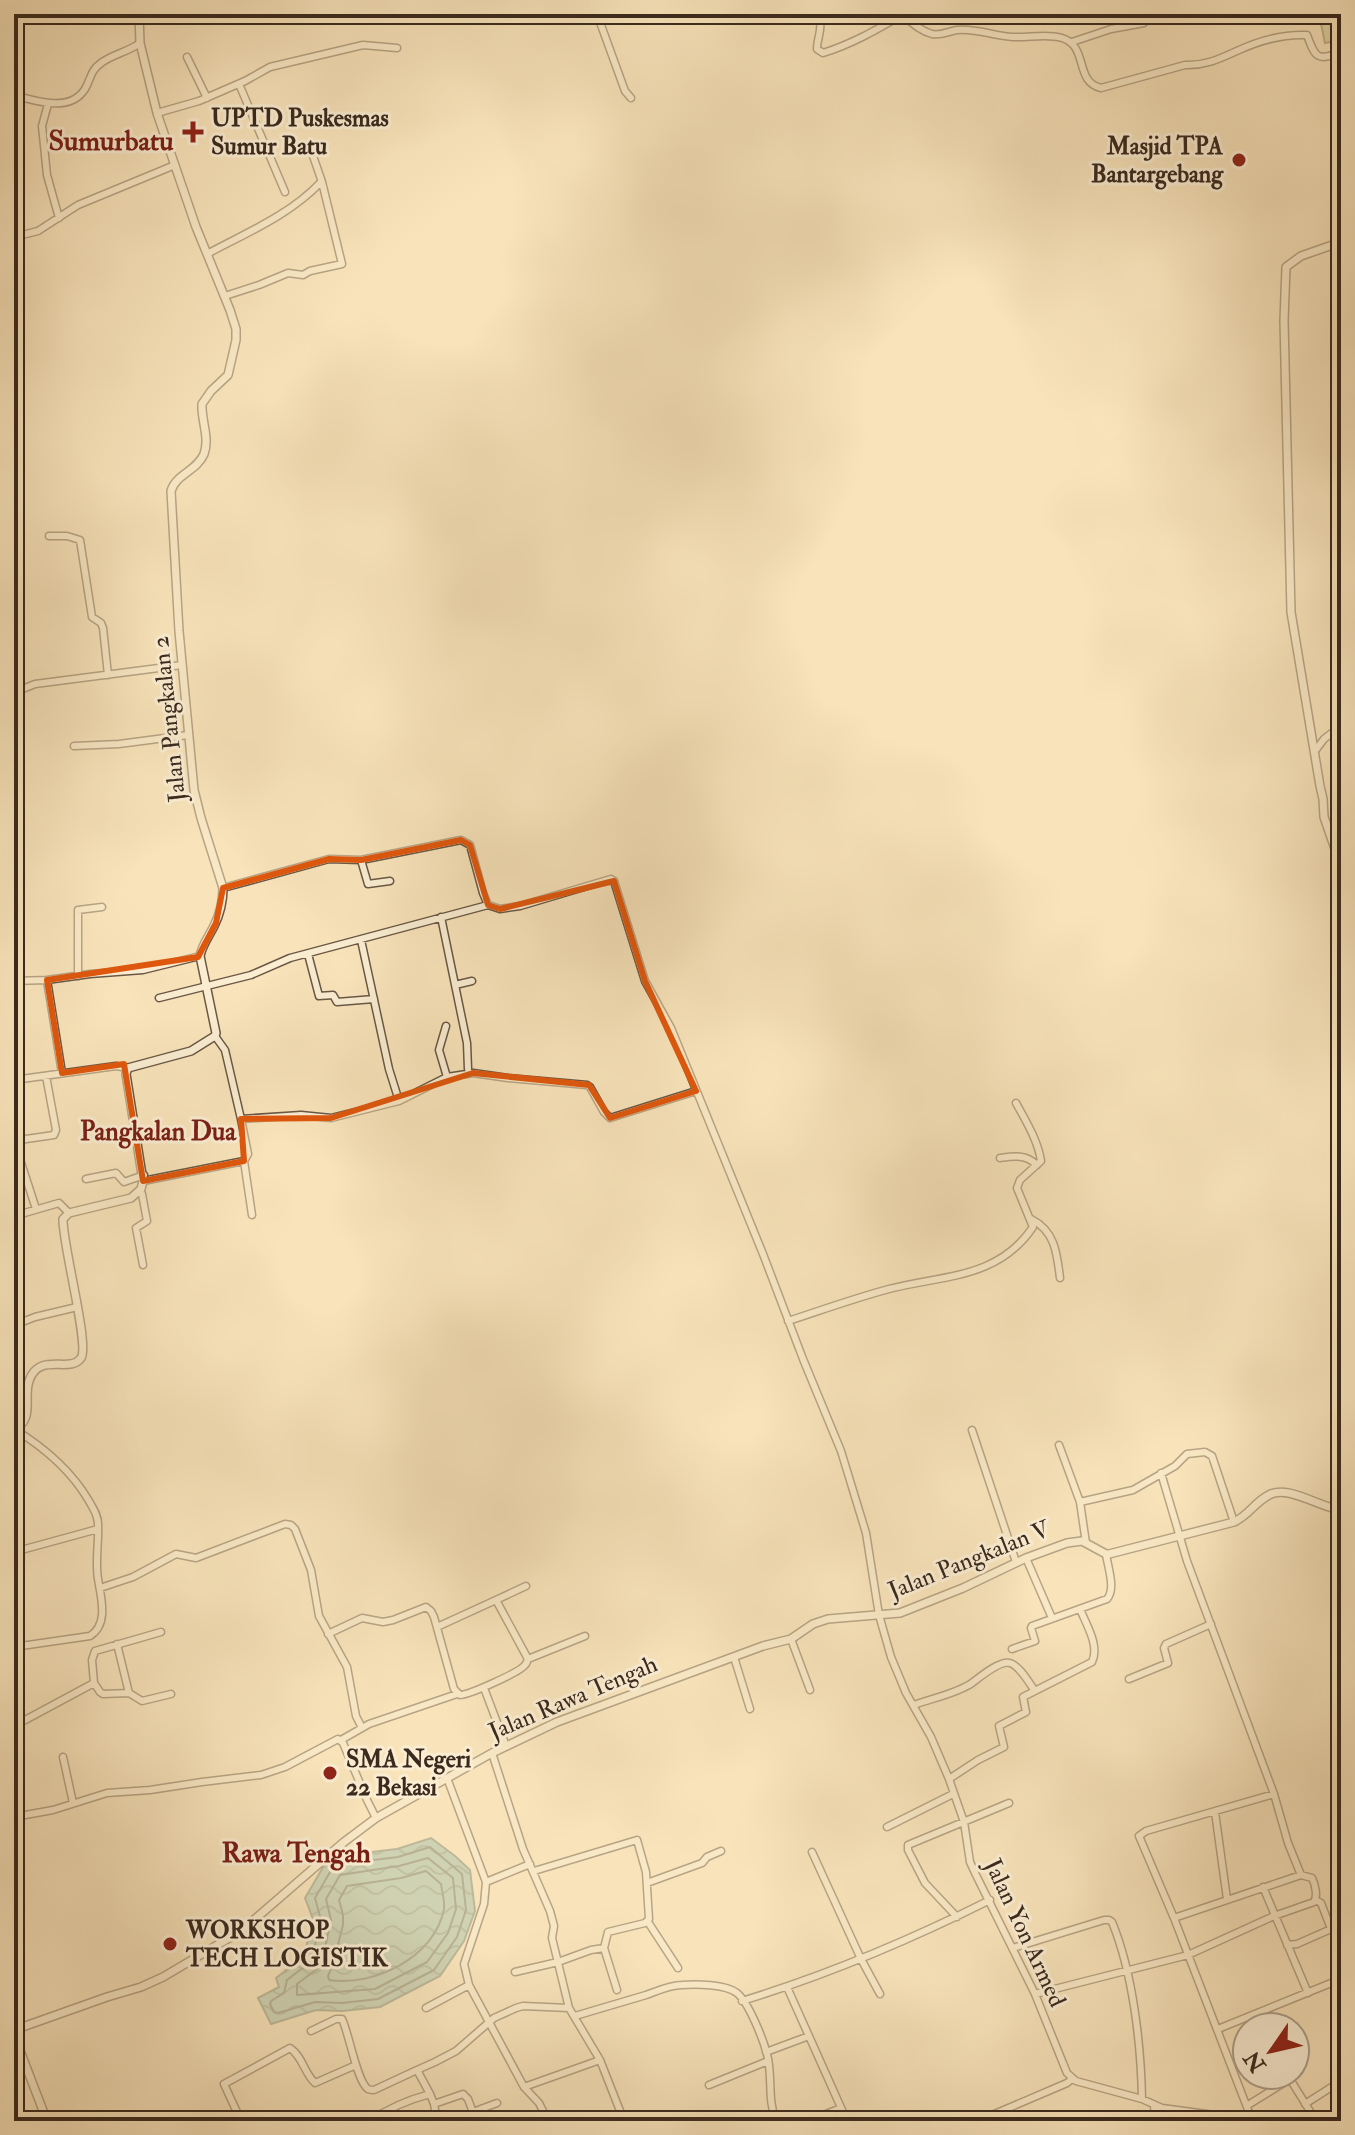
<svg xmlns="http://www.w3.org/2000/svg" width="1355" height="2135" font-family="'IM FELL Double Pica',serif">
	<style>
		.park { fill: #c5c18a; stroke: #807554; stroke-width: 2 }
		.water { fill: url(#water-waves); stroke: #778372; stroke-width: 2 }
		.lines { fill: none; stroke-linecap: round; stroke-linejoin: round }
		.shore { stroke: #6c7464; stroke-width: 2 }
		.minor-casing { stroke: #6a5845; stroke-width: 9 }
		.tertiary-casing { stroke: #6a5845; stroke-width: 10 }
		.minor { stroke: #faedd2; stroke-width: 6 }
		.tertiary { stroke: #faedd2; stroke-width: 7 }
		.marked { fill: none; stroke: #df570d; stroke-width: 6; stroke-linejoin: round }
		.poi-dot { fill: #8f2418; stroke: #faedd2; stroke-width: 3 }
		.labels { text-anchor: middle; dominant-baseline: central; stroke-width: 6; stroke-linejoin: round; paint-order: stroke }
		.poi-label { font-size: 24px; font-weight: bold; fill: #3a291e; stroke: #faedd2; text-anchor: start }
		.street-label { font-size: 24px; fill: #3a291e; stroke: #faedd2 }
		.neighbourhood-label { font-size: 26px; font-weight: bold; fill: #7a1f14; stroke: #faedd2 }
		.quarter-label { font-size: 28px; font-weight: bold; fill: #7a1f14; stroke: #faedd2 }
	</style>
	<defs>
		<pattern id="water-waves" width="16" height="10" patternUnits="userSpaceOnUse" patternTransform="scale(2)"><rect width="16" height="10" fill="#9fbfaa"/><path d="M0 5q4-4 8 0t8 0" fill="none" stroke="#839b8a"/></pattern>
	</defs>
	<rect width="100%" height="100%" fill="#f8e3ba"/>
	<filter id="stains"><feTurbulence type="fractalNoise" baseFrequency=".0025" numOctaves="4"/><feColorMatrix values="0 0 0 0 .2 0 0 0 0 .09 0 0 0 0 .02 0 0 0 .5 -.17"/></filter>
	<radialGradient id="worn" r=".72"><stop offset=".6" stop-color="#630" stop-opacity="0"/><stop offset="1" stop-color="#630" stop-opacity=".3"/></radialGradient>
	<path class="park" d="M1319,14H1341V40L1325,43Z"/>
	<path class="water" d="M431,1838L455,1856L470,1870L475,1911L464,1941L440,1976L380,2007L342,2011L316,2010L271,2024L258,1998L279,1987L276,1978L304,1956L313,1919L305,1898L329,1857L397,1849Z"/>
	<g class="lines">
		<path class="shore" d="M430,1847L462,1874L466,1910L457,1937L434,1970L378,1999L342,2003L315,2002L278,2013L274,2012L270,2004L271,2001L284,1993L287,1980L309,1963L312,1958L321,1920L315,1898L334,1865L398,1857Z
			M428,1858L453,1878L456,1909L448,1933L427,1962L375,1989L297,1995V1984L317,1969L322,1961L331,1920L326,1899L340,1875L399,1866Z
			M426,1871L441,1884C442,1892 445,1901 444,1909C435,1957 374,1987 329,1980L328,1976L333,1964L343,1925V1915L339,1900L347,1886L401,1878Z"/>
		<defs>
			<path id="minor" d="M597,14L625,91L631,98
				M901,14C910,21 920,31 932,34C941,36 949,31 957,30C976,28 994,36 1013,37C1029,38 1046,33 1062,38C1089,46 1074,82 1101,88L1185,65C1206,66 1221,58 1239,50C1261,40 1284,34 1307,35C1315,57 1317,62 1341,52
				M820,21C822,30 817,39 817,49L823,53C852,44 876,30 902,15
				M1072,42L1111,29L1144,23
				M187,57L207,98
				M239,84L285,192
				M14,95C35,101 70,113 85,89C91,79 90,71 101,63C113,54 128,52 140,43
				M48,104L42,126L47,175L59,218
				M157,113L199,101L245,81L270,67L363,45L397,48
				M14,237L38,231L78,205L175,165
				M207,254C246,233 290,215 321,182
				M225,296L259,285L288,273L303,275L310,271L342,264L322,182L312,153
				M49,536H67L80,540L92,617L101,623L103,628L108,675
				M20,690L35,684L182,665
				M74,746L119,744L188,735
				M1315,751L1324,739L1341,726
				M361,860L461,840L470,845L483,893L488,905L500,909L520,906L611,879L614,881L645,981L671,1028L763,1254L803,1359L841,1451L866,1533L879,1615L891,1657L906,1693L931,1737L949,1779L964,1822L970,1862L976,1875L1035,1994L1067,2073L1076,2081L1142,2099L1162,2108L1214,2115H1250L1265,2121
				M223,888L329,859L361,860L368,884L390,881
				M441,917L467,1043L468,1069
				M361,940L389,1069L399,1101
				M308,954L319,996L333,995L337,1002L374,999
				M78,976V910L102,907
				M47,980L62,1073
				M14,981L47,980L90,974L143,970L200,956
				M455,985L472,981
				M159,998L251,975L290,958L488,905
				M446,1026L439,1050L447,1077
				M215,1036L225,1050L241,1119L248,1154L244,1161L252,1215
				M18,1111L14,1080L116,1066L128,1068
				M241,1119L301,1115L331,1118L399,1101L447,1077L473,1073L508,1078L587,1085L590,1087L604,1112L610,1118L696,1091
				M14,1135L19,1140L54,1135L56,1130L46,1076
				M14,1141L36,1209
				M1000,1158C1014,1156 1026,1154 1037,1165
				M86,1179L116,1173L124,1182L144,1175
				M14,1181L26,1178
				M143,1181L244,1161
				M138,1192L142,1194L147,1221L136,1228L143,1265
				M14,1216L59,1203L69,1213
				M1031,1219C1055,1231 1057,1253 1060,1278
				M788,1321C822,1310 855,1298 889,1289C943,1275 998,1279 1033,1227L1017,1188L1020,1180L1041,1161C1038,1141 1026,1121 1016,1103
				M17,1324L35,1317L77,1307
				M14,1429C45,1448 71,1470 89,1501C93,1508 98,1515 98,1524C99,1542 95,1561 98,1579C101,1598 109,1624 90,1636L14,1647
				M972,1430L1016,1562
				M1059,1445L1080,1502L1086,1543
				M1161,1473L1187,1561L1274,1794L1288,1843L1301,1875
				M1080,1502L1133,1490L1175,1466L1187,1454L1205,1452L1212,1456L1234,1522
				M14,1552L98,1529
				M1026,1558L1052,1618
				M526,1586L496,1600L528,1659L585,1636
				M100,1588L133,1577L176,1554L196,1558L285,1524L291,1525L295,1529L311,1570L319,1616L347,1667L356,1716L362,1728
				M437,1627L496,1600
				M328,1634L362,1618L383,1622L393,1620L426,1607L431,1611L434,1617L454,1689L460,1695C469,1695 520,1672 525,1665C527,1663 527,1661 528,1659
				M791,1639L810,1690
				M117,1644L129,1693
				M1012,1649L1035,1641L1031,1628L1032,1626L1107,1599C1116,1589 1108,1568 1106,1554
				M734,1657L750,1709
				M1129,1679L1168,1663L1164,1648L1166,1644L1211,1624
				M94,1683L100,1692L103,1694L129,1693L142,1701L171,1694
				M484,1688L506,1746
				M914,1705C932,1698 956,1694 972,1683C980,1677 1000,1660 1010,1663C1020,1666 1029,1683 1035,1691
				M14,1726L94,1683L92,1660L95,1651L161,1632
				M341,1740L369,1724L457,1694
				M492,1753L523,1849L550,1911L554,1926L552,1938L569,2008L600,2060L524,2087
				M63,1757L73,1803
				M447,1778L486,1882L484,1904L464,1964L469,1985L524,2087L539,2103L548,2121
				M949,1779L978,1760L1004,1747L999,1726L1026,1712L1023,1697L1092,1662C1100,1646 1086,1624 1080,1609
				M1215,1812L1227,1899
				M14,1817L53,1810L107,1793L150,1790L202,1782L261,1775L285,1767L338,1739L343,1743L367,1800L376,1818
				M887,1827L953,1794
				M812,1852L861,1959L880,1994
				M534,1871L637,1840L646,1872L649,1919L645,1923L608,1932L604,1948L617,1990
				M486,1882L530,1864
				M647,1883L702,1863L707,1857L721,1851
				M1263,1887L1308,1993
				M957,1917L925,1883L908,1850V1845L1009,1803
				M648,1922L678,1968
				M1287,1945L1297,1944L1331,1929L1321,1903L1316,1900
				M1013,1948L1104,1920H1109L1112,1922C1133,1973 1141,2045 1142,2099
				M515,1972L558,1962L591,1950L604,1948
				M787,1987L847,2121
				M1035,1994L1188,1955L1274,1916L1314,1902C1318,1896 1315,1884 1312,1878L1301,1875L1174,1918
				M742,2001C827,1975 910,1940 990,1900
				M426,2008L469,1985
				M575,2016C599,2009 622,2002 646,1995C657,1991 670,1985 682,1985C695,1984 726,1984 737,1993C749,2003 763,2039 767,2054C773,2077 767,2099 776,2121
				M1254,2016L1260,2027
				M1218,2029L1341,1979
				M311,2031L336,2019H342C349,2033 357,2082 368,2089C370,2090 372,2090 374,2090L417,2070
				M766,2052L809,2036
				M1341,2058V2060
				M600,2060L624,2121
				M709,2085L768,2061
				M430,2094L434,2104L463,2094L468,2099L476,2121
				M434,2104L437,2121
				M1305,2104L1341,2081
				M1154,2105L1155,2121
				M1248,2105L1290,2079L1316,2121
				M473,2112L497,2103
				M1250,2115L1174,1918L1139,1836L1146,1831L1274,1794
				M241,2121L224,2084L290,2048C303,2057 304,2073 315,2083L356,2065
				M370,2121C389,2108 407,2100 430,2094L417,2070L435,2062L456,2051L494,2018L516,2008L523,2006L569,2008
				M749,2121L773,2113
				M809,2121L841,2108
				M978,2121L1067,2083L1072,2079"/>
			<path id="tertiary" d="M1341,242L1301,256L1286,267L1284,321L1291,612L1320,786L1323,799L1324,817L1341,866
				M14,1429C35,1420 23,1398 29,1381C39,1351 70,1374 81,1358C90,1346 62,1243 63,1219L69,1213L131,1198L141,1189L143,1181L126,1074L128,1068L191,1051L215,1036L216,1033L200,956C202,945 209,936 214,926C220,914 223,901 223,888L201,818L194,790L179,631L171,491C176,474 197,471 204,454C210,437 201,421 202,404L211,391L228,375L236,340V329L230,310L196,227L157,113L140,43L139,14
				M14,2030L107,1997L141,1987L163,1977L241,1931L344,1842L376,1818L492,1753L557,1722L763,1646L791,1639L813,1624L828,1619L900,1613L963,1588L1026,1558L1067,1543L1082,1541L1106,1554H1109L1234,1522C1249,1515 1255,1502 1269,1495C1287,1484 1321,1508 1341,1510
				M14,2035L47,2121"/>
		</defs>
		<use href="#minor" class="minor-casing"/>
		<use href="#tertiary" class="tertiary-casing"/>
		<use href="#minor" class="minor"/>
		<use href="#tertiary" class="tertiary"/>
	</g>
	<path d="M0 0H1355V2135H0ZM461,840L470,845L488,905L500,909L614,881L645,981L696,1091L610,1118L589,1085L473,1073L331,1118L241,1119L244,1161L143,1181L124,1064L62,1073L47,980L198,957L216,923L223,888L329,859L361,860Z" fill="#f8e3ba" fill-opacity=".55" fill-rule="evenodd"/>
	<path class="marked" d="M461,840L470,845L488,905L500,909L614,881L645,981L696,1091L610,1118L589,1085L473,1073L331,1118L241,1119L244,1161L143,1181L124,1064L62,1073L47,980L198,957L216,923L223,888L329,859L361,860Z"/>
	<g class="poi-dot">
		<path d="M189 120h8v8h8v8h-8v8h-8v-8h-8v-8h8z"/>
		<circle cx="1239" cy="160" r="8"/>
		<circle cx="330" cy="1773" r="8"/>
		<circle cx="170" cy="1944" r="8"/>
	</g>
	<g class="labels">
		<g class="poi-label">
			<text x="211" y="118">UPTD Puskesmas<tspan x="211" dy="28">Sumur Batu</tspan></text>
			<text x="1223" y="146" text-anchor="end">Masjid TPA<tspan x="1223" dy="28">Bantargebang</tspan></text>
			<text x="346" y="1759">SMA Negeri<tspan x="346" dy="28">22 Bekasi</tspan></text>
			<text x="186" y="1930">WORKSHOP<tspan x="186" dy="28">TECH LOGISTIK</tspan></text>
		</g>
		<g class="street-label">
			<text transform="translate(169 719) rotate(-96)">Jalan Pangkalan 2</text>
			<text transform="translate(969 1560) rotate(-22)">Jalan Pangkalan V</text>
			<text transform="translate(573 1698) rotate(-23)">Jalan Rawa Tengah</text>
			<text transform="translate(1025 1933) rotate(65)">Jalan Yon Armed</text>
		</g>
		<g class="neighbourhood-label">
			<text x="158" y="1132">Pangkalan Dua</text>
		</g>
		<g class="quarter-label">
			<text x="111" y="141">Sumurbatu</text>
			<text x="296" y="1853">Rawa Tengah</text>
		</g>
	</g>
	<rect width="1355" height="2135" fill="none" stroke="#f8e3ba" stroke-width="48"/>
	<rect x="16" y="16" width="1323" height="2103" fill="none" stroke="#3a291e" stroke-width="4"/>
	<rect x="24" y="24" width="1307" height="2087" fill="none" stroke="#3a291e" stroke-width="2"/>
	<g transform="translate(1271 2051) rotate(236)"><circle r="38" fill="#faedd2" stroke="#ad9f8a" stroke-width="2"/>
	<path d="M0-6L14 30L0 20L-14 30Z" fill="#8f2418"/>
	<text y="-12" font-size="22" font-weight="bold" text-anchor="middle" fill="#3a291e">N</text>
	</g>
	<rect width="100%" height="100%" filter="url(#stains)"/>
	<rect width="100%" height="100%" fill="url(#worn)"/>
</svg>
